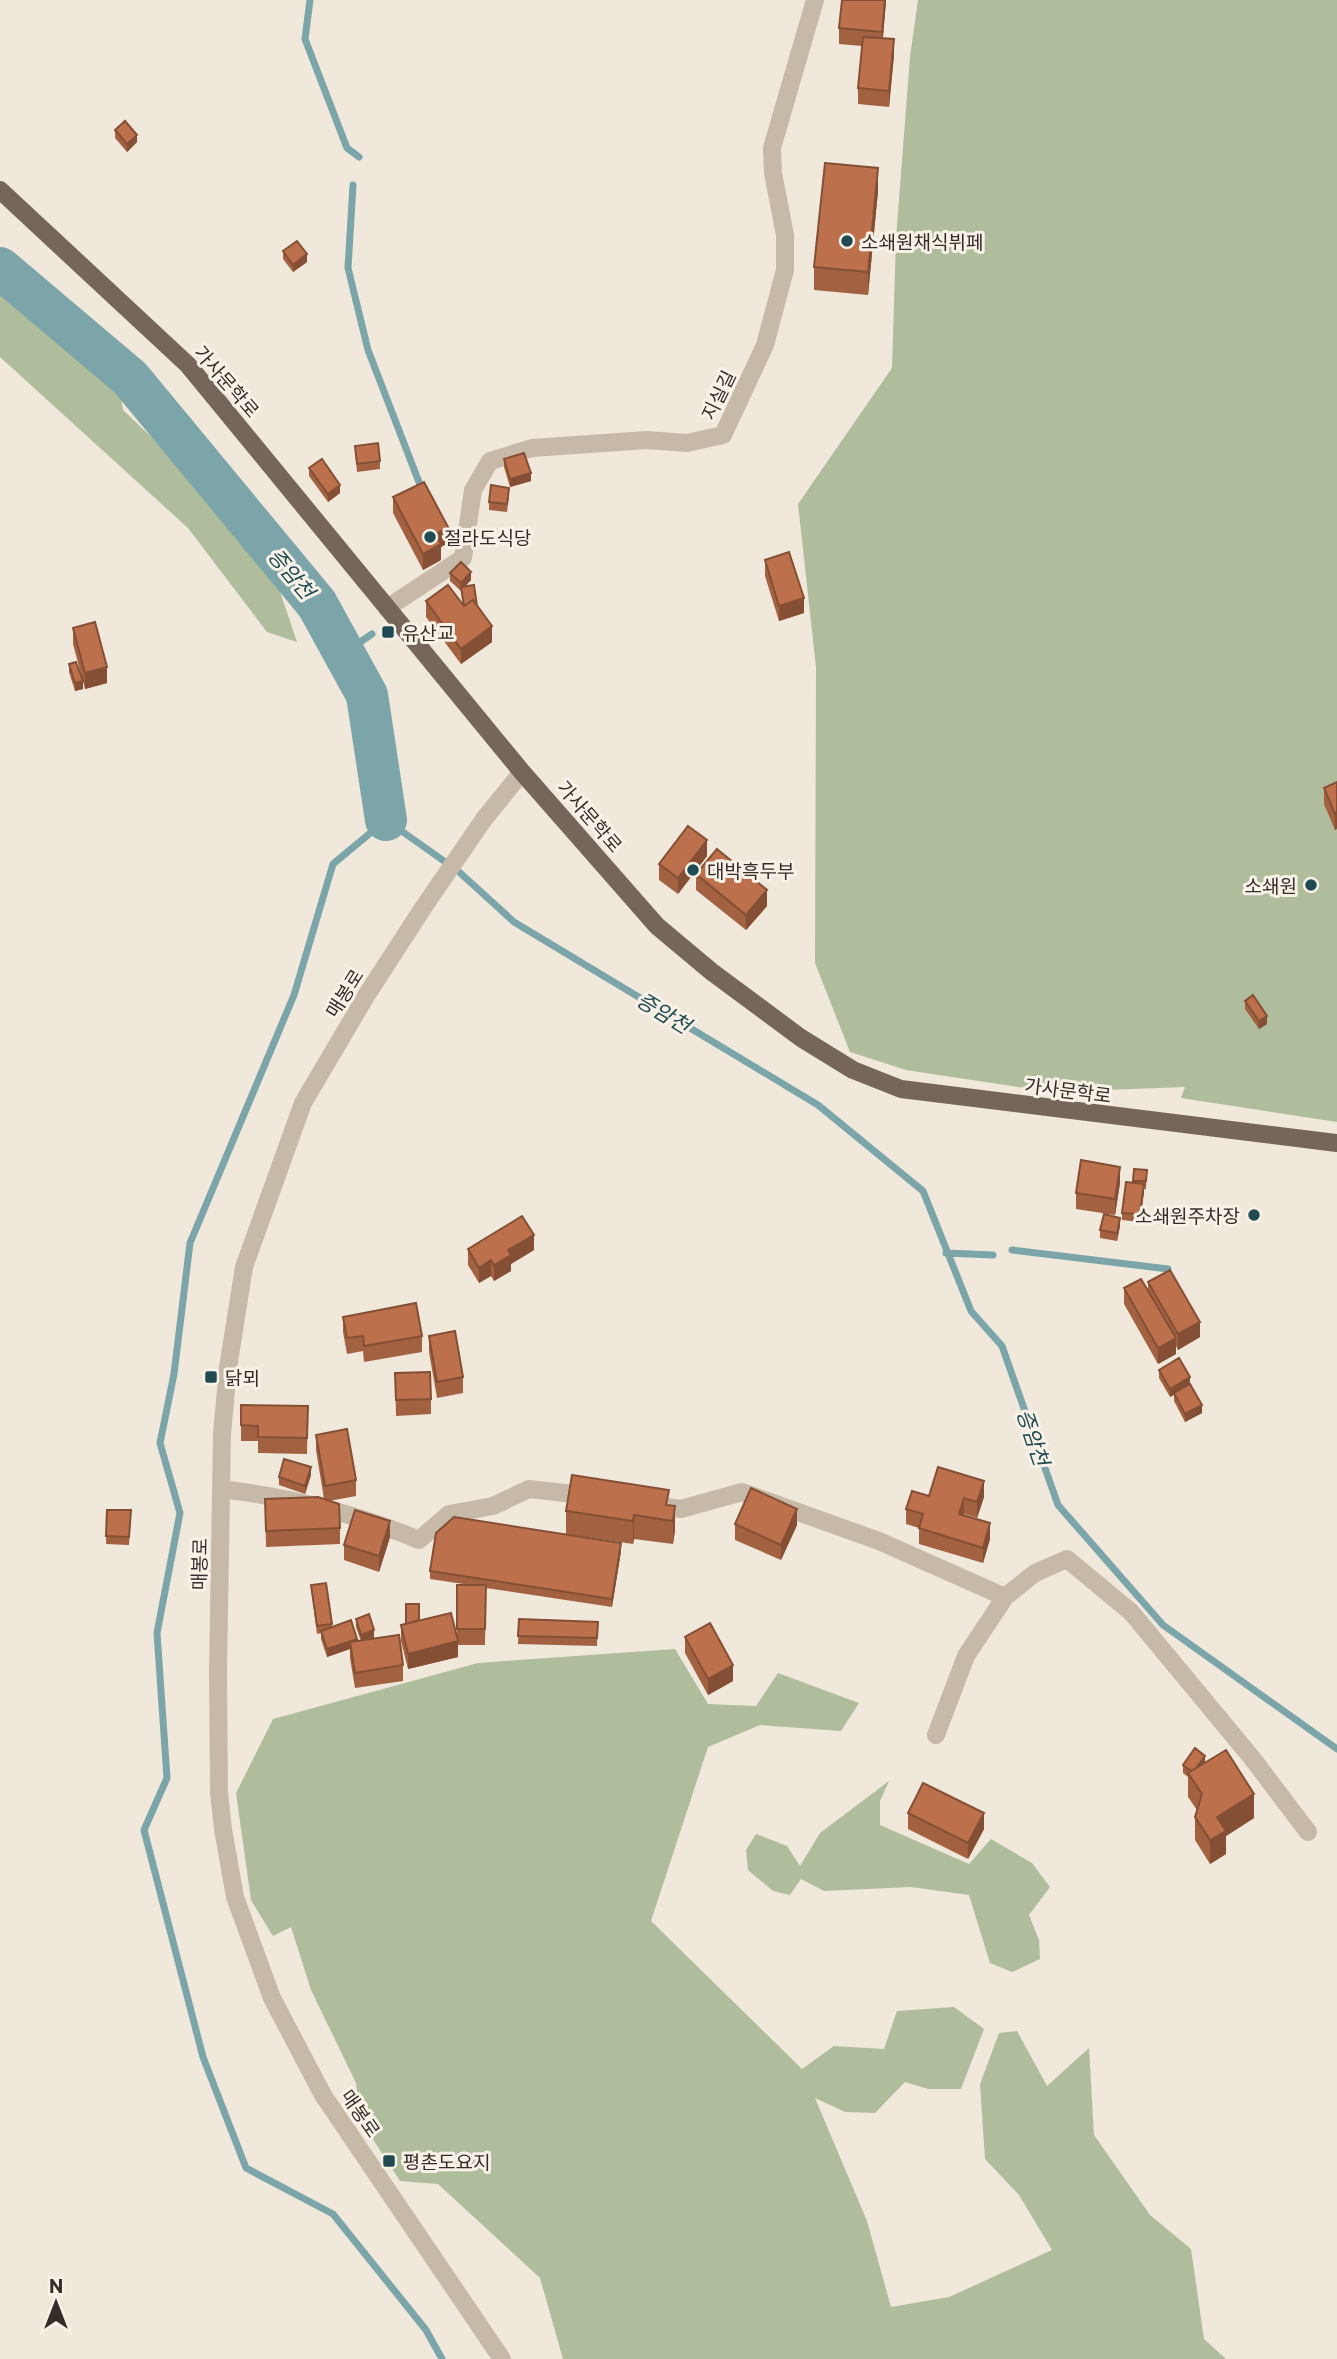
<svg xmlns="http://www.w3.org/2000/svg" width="1337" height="2359" font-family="Commissioner,'Noto Sans KR',sans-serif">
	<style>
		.green { fill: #afbd9c }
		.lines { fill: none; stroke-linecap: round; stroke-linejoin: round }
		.stream { stroke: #7ca5aa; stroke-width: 7 }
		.river { stroke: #7ca5aa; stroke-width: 42 }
		.minor { stroke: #c7b9a8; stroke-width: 18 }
		.major { stroke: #75655a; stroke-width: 18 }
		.wall { fill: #a26141 }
		.shaded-wall { fill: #844f35 }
		.building { fill: #bc714c; stroke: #844f35; stroke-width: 2 }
		.poi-dot { fill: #204b52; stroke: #f8f1e7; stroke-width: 2.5 }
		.labels { text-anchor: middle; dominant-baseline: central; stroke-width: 6; stroke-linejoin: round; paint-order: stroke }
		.poi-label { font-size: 19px; fill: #342d28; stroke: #f8f1e7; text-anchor: start }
		.street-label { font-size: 19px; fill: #342d28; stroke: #f8f1e7 }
		.water-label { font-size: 21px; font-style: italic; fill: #204b52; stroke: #f8f1e7 }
	</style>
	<rect width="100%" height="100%" fill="#f0e8db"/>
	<path class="green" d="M918,0H1337V1122L1181,1098L1185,1087L1051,1092L906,1070L850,1052L815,963L816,667L798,504L892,368L896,238L910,57Z
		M0,290L120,389L123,410L210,493L267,553L297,642L267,632L188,528L0,357Z
		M675,1649L708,1704L756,1706L778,1673L859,1703L841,1731L760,1725L708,1747L651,1921L802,2069L834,2046L884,2049L897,2011L954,2007L984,2029L961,2089H928L905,2082L875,2113L845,2112L815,2098L867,2221L891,2307L949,2297L1052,2250L1019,2195L985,2159L980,2084L999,2033L1017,2031L1047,2086L1089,2048L1094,2135L1150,2215L1191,2249L1204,2339L1226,2359H563L540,2278L438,2184L400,2181L361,2121L356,2083L311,1990L291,1927L273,1936L251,1900L236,1793L273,1719L478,1663Z
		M889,1781L880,1801V1825L969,1864L991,1839L1032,1863L1050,1887L1029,1915L1039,1940L1040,1959L1012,1972L990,1963L969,1895L911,1887L824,1891L801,1879L790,1895L773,1891L748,1870L746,1850L756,1834L787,1846L800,1866L820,1833Z"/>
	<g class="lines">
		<path class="stream" d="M310,0L305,39L347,148L359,157
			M353,185L348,268L368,350L422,490
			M443,524L452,538
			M344,653L372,634
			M1012,1250L1168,1269
			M946,1253L993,1255
			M442,2359L426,2330L333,2214L246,2168L203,2057L144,1830L167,1778L157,1633L180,1513L160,1443L174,1374L190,1243L294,995L333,864L386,820L458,871L514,922L818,1105L923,1191L971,1311L1002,1346L1058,1505L1163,1625L1337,1749"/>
		<path class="river" d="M0,268L130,378L317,604L367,695L386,820"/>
		<path class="minor" d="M387,608L463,558L473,490L490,461L532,448L647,440L687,443L723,435L765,345L785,270V235L773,173L772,148L815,0
			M221,1489C290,1497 355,1513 419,1540L449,1514L493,1506L529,1489L592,1496
			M651,1505L681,1509L742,1492L879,1541L1005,1597L1035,1573L1067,1559L1131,1612L1252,1758L1308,1832
			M936,1735L966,1656L1005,1597
			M502,2359L323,2095L272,1998L235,1897L223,1829L219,1793L218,1672L222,1434L228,1368L244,1267L303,1103L366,996L423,908L484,819L522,772"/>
		<path class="major" d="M0,190L188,365L522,772L657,926L712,972L801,1038L853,1070L901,1089L1337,1143"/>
	</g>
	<path class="wall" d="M886,0L883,38L894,55L889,107L858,104V88L862,46L839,44V28Z
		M115,130L137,142L127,152L115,138Z
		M878,191L868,295L814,290V267Z
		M283,251L307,262L293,272L283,259Z
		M355,446L380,461V469L357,472Z
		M504,459L531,481L510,487L504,467Z
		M309,468L340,493L328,502L309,476Z
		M509,496L507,512L489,510V502Z
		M393,497L448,543L441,547V560L423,570L393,513Z
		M765,560L804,613L779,621L765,576Z
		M450,573L471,580L464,587L477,606L492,642L461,664L426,617V601L463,604L461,590V591L450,581Z
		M73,628L107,683L85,689L73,644Z
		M69,664L83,689L75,691L69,672Z
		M1337,782L1335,830L1324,804V788Z
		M707,856L678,894L659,880V864Z
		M696,874L767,906L746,930L696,890Z
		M1245,1001L1267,1024L1259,1029L1245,1009Z
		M1134,1169L1147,1170L1146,1189H1144L1140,1222L1122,1220V1213L1133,1183Z
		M1120,1183L1115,1215L1076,1209V1193Z
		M1120,1226L1117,1241L1100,1238V1230Z
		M468,1249L534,1250L511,1264V1271L494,1281L491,1276L479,1283L468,1265Z
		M1148,1282L1200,1337L1178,1350L1176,1346V1354L1158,1364L1124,1304V1288L1148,1291Z
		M343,1317L422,1336V1352L364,1362L363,1351L347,1354L343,1332Z
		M429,1336L463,1377V1393L437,1398L429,1352Z
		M1159,1370L1190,1384L1202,1413L1185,1422L1174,1401V1395L1170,1397L1159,1378Z
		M395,1373L431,1399V1414L396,1416Z
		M241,1405L308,1406L307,1454L258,1453V1441H241Z
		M316,1435L356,1480V1496L329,1501L340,1528V1544L266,1547L265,1499H324L316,1450Z
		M311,1475L305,1494L279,1485V1477Z
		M929,1496L984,1497L977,1518L964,1514V1515L990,1539L983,1563L919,1544V1528L906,1524V1509Z
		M669,1506L675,1530L673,1544L634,1539L633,1544L566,1534V1511Z
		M107,1510H131L129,1545L106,1544Z
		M735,1524L797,1525L781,1560L735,1540Z
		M390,1537L379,1572L344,1560V1545Z
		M621,1551L612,1607L486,1588L485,1645H458V1657L408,1669L401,1641V1625L419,1620L457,1637V1585H470L430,1579V1571Z
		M311,1585L332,1624V1627L357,1641H361L356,1627V1619L374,1638L371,1639L403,1665V1681L355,1688L350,1658V1649L327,1657L321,1639V1633L317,1634Z
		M519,1619L598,1622L597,1646L518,1644Z
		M685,1637L733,1681L708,1695L685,1653Z
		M1205,1762L1254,1818L1226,1836V1854L1210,1864L1195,1840V1817L1197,1810L1188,1797V1777L1183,1773V1765Z
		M908,1813L984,1829L968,1859L908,1829Z"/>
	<path class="shaded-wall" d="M885,0H886L882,48V32Z
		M894,39V55L889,107V91Z
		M137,135V142L127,152V144Z
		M878,168V191L868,295V272Z
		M307,254V262L293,272V265Z
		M531,473V481L510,487V479Z
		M340,485V493L328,502V494Z
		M448,527V543L441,547V560L423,570V554L436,534Z
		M471,572V580L461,591V583Z
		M804,598V613L779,621V606Z
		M492,626V642L461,664V649Z
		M107,667V683L85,689V673Z
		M83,681V689L75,691V683Z
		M1337,813V829L1335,830V814Z
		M707,840V856L678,894V878Z
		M767,890V906L746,930V915Z
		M1267,1016V1024L1259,1029V1021Z
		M1120,1167V1183L1115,1215V1199Z
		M1144,1184V1192L1140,1222V1214Z
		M1120,1218V1226L1117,1241V1233Z
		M534,1235V1250L511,1264V1271L494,1281V1265L508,1250Z
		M491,1260V1276L479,1283V1268Z
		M1200,1322V1337L1178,1350V1334Z
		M1176,1338V1354L1158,1364V1348Z
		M1190,1377V1385L1170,1397V1389Z
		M1202,1405V1413L1185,1422V1414Z
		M311,1467V1475L305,1494V1486Z
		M984,1481V1497L977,1518V1502Z
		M964,1498V1514L959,1529V1514Z
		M675,1506V1530L673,1544V1521Z
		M797,1509V1525L781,1560V1545Z
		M634,1515V1539L633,1544V1521Z
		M390,1521V1537L379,1572V1556Z
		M990,1523V1539L983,1563V1548Z
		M621,1543V1551L612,1607V1599Z
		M374,1630V1638L361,1642V1635Z
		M357,1639V1646L350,1642V1649L327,1657V1649Z
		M458,1641V1657L408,1669V1654Z
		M733,1665V1681L708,1695V1679Z
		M1205,1756V1764L1193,1772Z
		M1254,1794V1818L1226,1836V1854L1210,1864V1840L1217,1817Z
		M984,1813V1829L968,1859V1843Z"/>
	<path class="building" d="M842,0H885L882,32L839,28Z
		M863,37L894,39L889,91L858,88Z
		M125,121L137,135L127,144L115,130Z
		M825,163L878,168L868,272L814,267Z
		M297,241L307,254L293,265L283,251Z
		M378,443L380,461L357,464L355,446Z
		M524,453L531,473L510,479L504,459Z
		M322,459L340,485L328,494L309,468Z
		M424,482L448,527L436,534L441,544L423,554L393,497Z
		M491,485L509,488L507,504L489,502Z
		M789,552L804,598L779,606L765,560Z
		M461,562L471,572L461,583L450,573Z
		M448,585L464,606L473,600L492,626L461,649L426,601Z
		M474,585L477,606L473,600L464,606L461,587Z
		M95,622L107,667L85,673L73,628Z
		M76,662L83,681L75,683L69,664Z
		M1337,782V813L1335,814L1324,788Z
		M688,826L707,840L678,878L659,864Z
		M717,849L767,890L746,915L696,874Z
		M1253,995L1267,1016L1259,1021L1245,1001Z
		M1081,1160L1120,1167L1115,1199L1076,1193Z
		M1134,1169L1147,1170L1146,1181H1133Z
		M1126,1182L1144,1184L1140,1214L1122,1213Z
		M1104,1214L1120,1218L1117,1233L1100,1230Z
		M522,1216L534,1235L508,1250L511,1255L494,1265L491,1260L479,1268L468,1249Z
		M1170,1270L1200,1322L1178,1334L1148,1282Z
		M1141,1279L1176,1338L1158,1348L1124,1288Z
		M416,1303L422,1336L364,1346L363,1336L347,1338L343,1317Z
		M455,1331L463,1377L437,1382L429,1336Z
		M1179,1358L1190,1377L1170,1389L1159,1370Z
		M430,1372L431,1399L396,1400L395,1373Z
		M1190,1384L1202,1405L1185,1414L1174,1393Z
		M241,1405L308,1406L307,1438L258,1437V1426L241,1425Z
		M347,1429L356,1480L325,1486L316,1435Z
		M284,1459L311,1467L305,1486L279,1477Z
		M938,1467L984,1481L977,1502L964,1498L959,1514L990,1523L983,1548L919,1528L923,1514L906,1509L912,1491L929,1496Z
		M572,1475L669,1490L666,1505L675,1506L673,1521L634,1515L633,1521L566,1511Z
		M751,1488L797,1509L781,1545L735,1524Z
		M318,1497L339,1504L340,1528L266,1531L265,1499Z
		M107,1510H131L129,1537L106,1536Z
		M355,1510L390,1521L379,1556L344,1545Z
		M454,1517L621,1543L612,1599L430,1571L436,1533Z
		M326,1583L332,1624L317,1626L311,1585Z
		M457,1585H486L485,1629H457Z
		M406,1604H419V1620L406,1624Z
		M451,1613L458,1641L408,1654L401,1625Z
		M369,1614L374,1630L361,1635L356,1619Z
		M519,1619L598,1622L597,1638L518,1636Z
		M351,1620L357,1639L327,1649L321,1631Z
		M710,1623L733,1665L708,1679L685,1637Z
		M399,1635L403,1665L355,1673L350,1642Z
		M1195,1748L1205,1756L1196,1768L1191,1771L1183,1765Z
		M1226,1750L1254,1794L1217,1817L1226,1831L1210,1840L1195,1817L1202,1794L1188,1773Z
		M923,1783L984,1813L968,1843L908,1813Z"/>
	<g class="poi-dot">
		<circle cx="847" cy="241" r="7"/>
		<circle cx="430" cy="537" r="7"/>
		<rect x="381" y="625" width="14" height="14" rx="3.5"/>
		<circle cx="693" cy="870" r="7"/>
		<circle cx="1311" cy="885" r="7"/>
		<circle cx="1254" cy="1215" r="7"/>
		<rect x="204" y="1370" width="14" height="14" rx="3.5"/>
		<rect x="382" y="2154" width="14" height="14" rx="3.5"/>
	</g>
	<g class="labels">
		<g class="poi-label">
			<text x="861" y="241">소쇄원채식뷔페</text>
			<text x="444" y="537">절라도식당</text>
			<text x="402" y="632">유산교</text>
			<text x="707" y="870">대박흑두부</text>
			<text x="1297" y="885" text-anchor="end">소쇄원</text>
			<text x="1240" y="1215" text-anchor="end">소쇄원주차장</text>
			<text x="225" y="1377">닭뫼</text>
			<text x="403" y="2161">평촌도요지</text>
		</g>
		<g class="street-label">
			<text transform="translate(227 381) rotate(49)">가사문학로</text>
			<text transform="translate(718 395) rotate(-64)">지실길</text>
			<text transform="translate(590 816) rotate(49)">가사문학로</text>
			<text transform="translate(344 993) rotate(-58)">매봉로</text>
			<text transform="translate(1068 1090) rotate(7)">가사문학로</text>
			<text transform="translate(199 1564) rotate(-89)">매봉로</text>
			<text transform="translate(361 2113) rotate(55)">매봉로</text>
		</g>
		<g class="water-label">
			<text transform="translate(292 573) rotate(50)">증암천</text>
			<text transform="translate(664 1012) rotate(31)">증암천</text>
			<text transform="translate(1034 1437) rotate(71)">증암천</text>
		</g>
	</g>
	<g transform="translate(56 2303)" stroke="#f8f1e7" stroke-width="5" paint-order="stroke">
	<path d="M0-5L12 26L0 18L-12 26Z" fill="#342d28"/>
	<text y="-10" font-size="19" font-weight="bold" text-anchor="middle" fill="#342d28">N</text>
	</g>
</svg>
